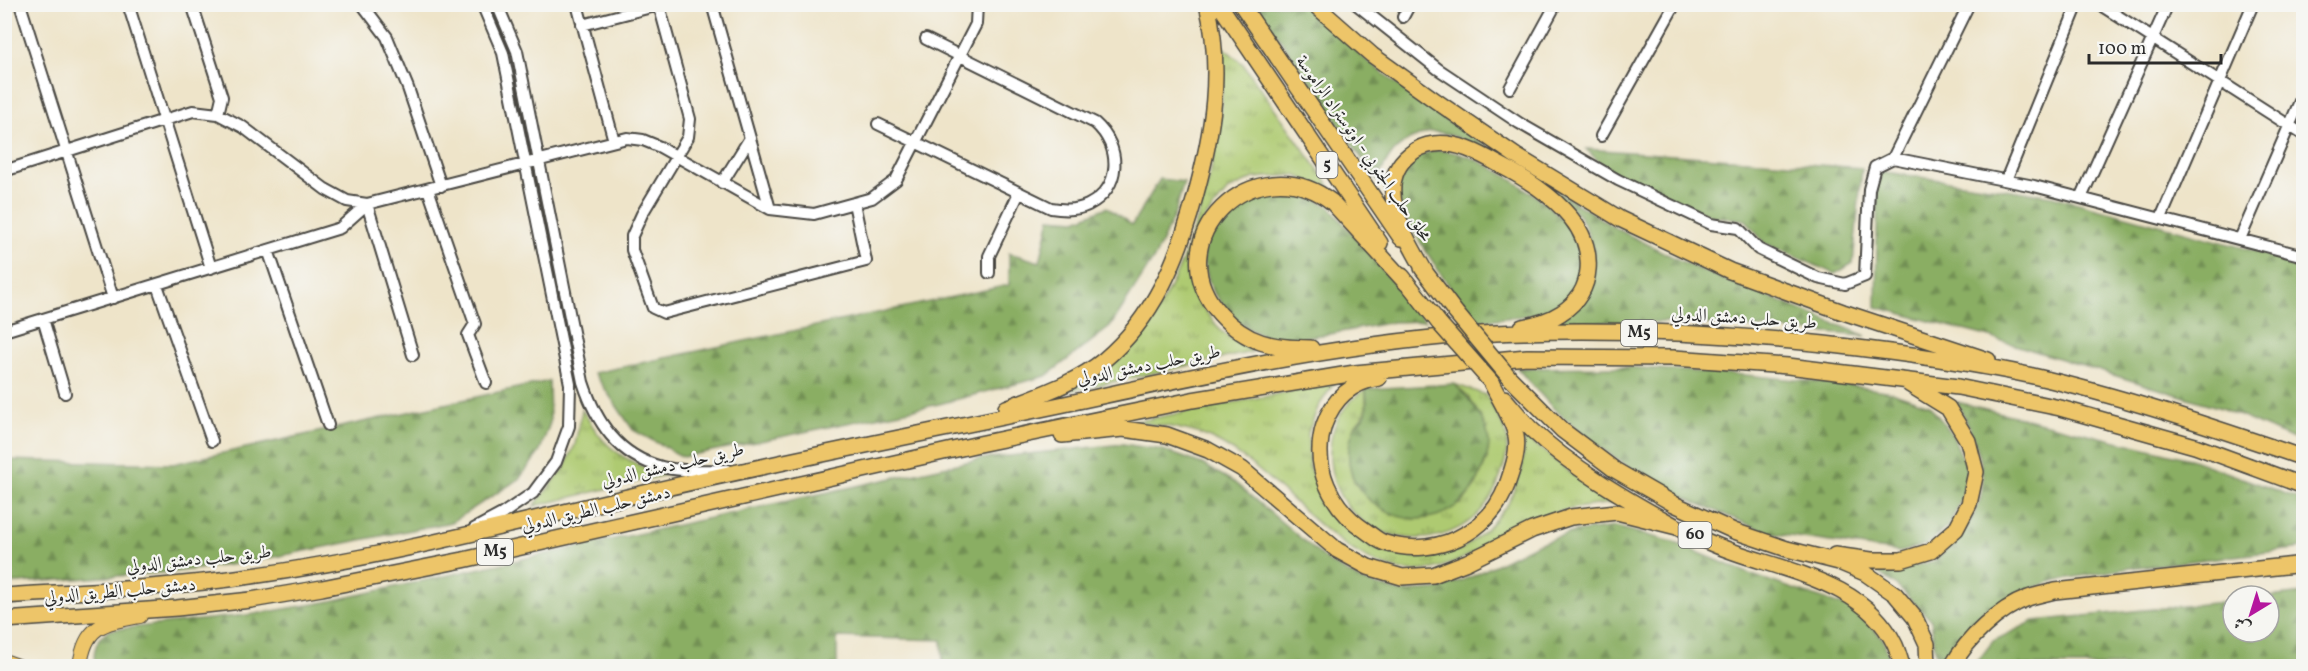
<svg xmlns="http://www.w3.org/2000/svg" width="2308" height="671" font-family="Vollkorn,Amiri,serif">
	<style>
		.grass { fill: url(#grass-tufts); stroke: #6c7a4e; stroke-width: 1.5 }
		.forest { fill: url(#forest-firs); stroke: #5a6c47; stroke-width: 1.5 }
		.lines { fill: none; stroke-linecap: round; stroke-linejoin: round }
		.minor-casing { stroke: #484743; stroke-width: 14 }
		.major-casing { stroke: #484743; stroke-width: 16 }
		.highway-casing { stroke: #484743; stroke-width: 18 }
		.minor { stroke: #fff; stroke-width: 10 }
		.major { stroke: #edc569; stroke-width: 14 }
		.highway { stroke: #edc569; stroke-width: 15 }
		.highway-bridge-casing { stroke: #484743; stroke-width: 18; stroke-linecap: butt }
		.highway-bridge { stroke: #edc569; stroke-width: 15 }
		.labels { text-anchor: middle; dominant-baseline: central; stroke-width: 4.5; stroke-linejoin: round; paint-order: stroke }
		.shield { fill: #f6f6f2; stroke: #686867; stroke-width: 1.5 }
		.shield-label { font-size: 16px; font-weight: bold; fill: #2b2b2b }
		.street-label { font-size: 18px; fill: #2b2b2b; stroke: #f6f6f2 }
	</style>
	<defs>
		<pattern id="grass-tufts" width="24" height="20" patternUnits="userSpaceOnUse" patternTransform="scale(1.5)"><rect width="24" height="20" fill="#aeca71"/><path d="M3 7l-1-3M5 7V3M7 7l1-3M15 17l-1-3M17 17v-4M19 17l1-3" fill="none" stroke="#8ea45d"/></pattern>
		<pattern id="forest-firs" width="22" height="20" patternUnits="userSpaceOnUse" patternTransform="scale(1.5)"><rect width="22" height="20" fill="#8aae63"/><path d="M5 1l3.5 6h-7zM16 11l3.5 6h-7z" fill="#718e52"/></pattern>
	</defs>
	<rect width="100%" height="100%" fill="#f6f6f2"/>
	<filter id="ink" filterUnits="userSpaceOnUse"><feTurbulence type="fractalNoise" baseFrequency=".0167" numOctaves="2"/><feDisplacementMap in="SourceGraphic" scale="12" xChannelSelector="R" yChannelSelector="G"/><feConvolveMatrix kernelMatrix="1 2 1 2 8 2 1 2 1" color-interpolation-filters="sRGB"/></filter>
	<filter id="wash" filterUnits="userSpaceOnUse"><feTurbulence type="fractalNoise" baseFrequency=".008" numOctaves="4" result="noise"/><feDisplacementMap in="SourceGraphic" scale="24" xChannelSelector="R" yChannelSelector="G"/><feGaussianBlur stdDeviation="1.35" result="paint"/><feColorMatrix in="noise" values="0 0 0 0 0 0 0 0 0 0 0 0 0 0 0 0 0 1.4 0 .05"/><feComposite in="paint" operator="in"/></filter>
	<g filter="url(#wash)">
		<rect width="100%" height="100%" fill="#eee4c9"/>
		<path class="grass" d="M1223,47L1243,64L1334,192L1295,175L1254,178L1228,190L1206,217L1196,234L1190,269L1197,300L1221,331L1252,352L1061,393C1083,379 1111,367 1129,348C1179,296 1211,190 1220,121C1224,97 1222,71 1223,47Z
			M1334,383L1318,407L1308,433L1309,466L1321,498L1348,527L1380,550L1419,558L1462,549L1486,530L1508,504L1522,470L1525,436L1583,483L1613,503C1584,506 1556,510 1529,522C1490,540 1450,577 1403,570C1332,560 1280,472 1214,440C1190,428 1161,425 1134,422Z
			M1454,384L1486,395C1493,408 1505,425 1507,440C1508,454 1504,466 1499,480C1466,572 1329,549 1330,453C1330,425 1342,405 1366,389V412L1355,426L1354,482L1371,502L1393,515L1461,504L1476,485L1487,459L1469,398Z
			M582,410C589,420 595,432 604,441C619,457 644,469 665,475L534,506L563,470L575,445Z"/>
		<path class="forest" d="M1257,5H1303L1365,59L1429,109L1615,228L1691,266L1866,336L1678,322H1561L1594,255C1590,244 1588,230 1582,220C1566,192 1464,131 1433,132C1429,132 1423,134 1419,136C1395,144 1387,158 1377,181Z
			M1586,149L1862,168L1853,263L1835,274L1764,243L1746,220L1712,216L1607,170Z
			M1437,150C1445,151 1453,152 1460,154C1493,164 1553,203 1572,232C1579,243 1583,259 1581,272C1579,286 1571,297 1559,305C1536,318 1503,317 1478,321L1473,320C1456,295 1398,217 1397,191C1397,179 1409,162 1419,156C1424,153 1432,152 1437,150Z
			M1878,171L2052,196L2303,264V443L2221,408L1986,336L1876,307Z
			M1160,179L1184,182L1175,213L1156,255L1110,327L1046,376L939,404L683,457L633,430L594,373L1009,285V253L1040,262L1050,218L1076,220L1107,207L1132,225Z
			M1271,192L1304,194L1329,206L1425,321L1393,322L1330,334L1279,340L1265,337L1238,323L1212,291L1203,261L1206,241L1226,214L1240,202L1254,196Z
			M1625,367L1745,375L1847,385L1891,392L1929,405L1952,434L1967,469L1962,498L1949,525L1928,544L1900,552L1769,533L1692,501L1642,476L1594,443L1552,407L1517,368Z
			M549,381L550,423L539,453L519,479L452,522L244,563L174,572L5,584V460L173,464Z
			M1454,384C1469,398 1487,420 1489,442C1489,453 1485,463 1481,473C1462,516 1419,532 1379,507C1365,498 1353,484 1350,468C1347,455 1349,439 1355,427C1357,422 1364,418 1366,413C1368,407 1366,396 1366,389Z
			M1957,402L2190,459L2303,500V548L2130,568L2057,580L2019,592L1984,610L1937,666L1931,620L1897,586L1870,567C1889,566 1911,568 1930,562C1939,560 1947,548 1954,541C2001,495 1982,452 1957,402Z
			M1123,444L1163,450L1202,464L1234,482L1329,562L1362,581L1400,592L1436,590L1473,576L1537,544L1574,532L1616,527L1673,542L1752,575L1852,609L1883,639L1892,666H943L942,640L837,637V666H96C91,653 97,636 110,630L255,614L326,602L980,459Z
			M2303,593V666H1974L1993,641L2034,621L2233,601V632H2269V597Z"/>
	</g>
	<g filter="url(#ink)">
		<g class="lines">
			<defs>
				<path id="minor" d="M20,4L113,298
					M128,4L211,268
					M192,4L222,97L218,114
					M362,4L387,37L408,88L441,186
					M497,4L517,51L583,382C596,422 618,456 662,467C682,472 707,470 728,470
					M577,4L614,141
					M712,4L770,209
					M1356,4L1438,69L1519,123L1618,180L1711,224L1738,228L1758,249L1818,278L1845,284L1865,276L1869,189L1875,167L1893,158L2034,186L2304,256
					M2099,4L2304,135
					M1403,17L1410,4
					M582,25L659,5L690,119L688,137L642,214L632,236V250L653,308L664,313L866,261L854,203
					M1510,88L1556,4
					M878,124L1051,208C1063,210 1076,211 1088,205C1122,188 1122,147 1095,123L926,39
					M1601,136L1675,4
					M1893,158L1969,4
					M4,171L193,111L218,114L243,127L325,189L347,201L367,204L627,138L643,140L660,147L770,209L814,214L872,198L896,180L976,24L977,4
					M2006,180L2078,4
					M722,183L750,138
					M428,189L475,324L468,335L486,383
					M2081,198L2168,4
					M2161,218L2253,4
					M2240,239L2304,92
					M268,250L328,425
					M989,273V256L1019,193
					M157,285L212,441
					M43,319L65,393
					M4,331L340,228L367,204L413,355
					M474,529L502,514L533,493L556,462L569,426L570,384L503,53L482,4"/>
				<path id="major" d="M4,661L18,666
					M80,666C85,625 103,623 140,616"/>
				<path id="highway" d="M1219,4L1380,243
					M1241,4L1401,238
					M1314,4L1372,55L1436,101L1516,156L1620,219L1730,271L1843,312L1988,360
					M1422,268L1456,313
					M1427,275C1409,242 1371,186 1409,155C1416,149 1424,145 1434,144C1456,141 1479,153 1498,164C1525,178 1551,194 1571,218C1595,248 1596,291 1561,313C1549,321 1536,324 1522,327
					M1402,276L1439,323
					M1311,348C1273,348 1247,344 1220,314C1154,241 1254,142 1332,202L1407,284
					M1509,377L1562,430L1615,470L1674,504L1734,531L1787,549L1839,562L1865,573L1895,594L1915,618L1927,644L1928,666
					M1379,378C1352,382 1333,399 1324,425C1311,467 1331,508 1366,531C1372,535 1378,541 1385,543C1435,558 1489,534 1507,485C1512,470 1519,452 1516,436C1512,418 1499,399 1491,382
					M1504,398C1513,408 1522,420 1531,429C1572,468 1626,499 1675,526C1693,536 1714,545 1734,552C1790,572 1866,584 1895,645C1898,652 1900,659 1902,666
					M1006,408C1039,395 1076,383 1104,360C1154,318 1178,259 1195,197C1213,132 1223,70 1207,4
					M1062,435L1123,429L1167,435L1208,450L1242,469L1337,550L1368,567L1402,577L1433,575L1467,562L1532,530L1571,517L1617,512L1677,527
					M1835,555L1871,560H1901L1931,551L1956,529L1969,504L1976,472L1968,441L1948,408L1909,384
					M4,596C86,591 169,588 251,576C387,557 519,522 653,491C787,460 921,434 1055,406C1200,375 1347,341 1496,333C1605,328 1716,333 1824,344C1895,352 1965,361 2033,376C2125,397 2215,428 2304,458
					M4,620L177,608L251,600L322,588L463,560L979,444L1192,400L1355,373L1527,357L1674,358L1788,366L1958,387L2060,408L2195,446L2304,486
					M1952,666C1967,639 1998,609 2028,598C2037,595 2046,593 2055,591L2304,564"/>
			</defs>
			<use href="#minor" class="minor-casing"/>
			<use href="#major" class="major-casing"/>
			<use href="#highway" class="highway-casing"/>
			<use href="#minor" class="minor"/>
			<use href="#major" class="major"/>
			<use href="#highway" class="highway"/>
			<defs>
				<path id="highway-bridge" d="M1456,313L1509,377
					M1439,323L1491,382"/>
			</defs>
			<use href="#highway-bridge" class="highway-bridge-casing"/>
			<use href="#highway-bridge" class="highway-bridge"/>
		</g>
	</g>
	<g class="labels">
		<g class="shield">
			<rect x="1316.5" y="152" width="21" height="26" rx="4.5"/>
			<rect x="1621" y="320" width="36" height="26" rx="4.5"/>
			<rect x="1678.5" y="522" width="33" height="26" rx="4.5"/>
			<rect x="477" y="539" width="36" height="26" rx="4.5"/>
		</g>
		<g class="shield-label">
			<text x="1327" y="165">5</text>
			<text x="1639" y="333">M5</text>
			<text x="1695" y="535">60</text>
			<text x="495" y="552">M5</text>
		</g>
		<g class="street-label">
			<text transform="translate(1363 149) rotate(55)">محلق حلب الجنوبي - اوتوستراد الراموسة</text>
			<text transform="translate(1744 319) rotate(4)">طريق حلب دمشق الدولي</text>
			<text transform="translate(1149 366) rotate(-11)">طريق حلب دمشق الدولي</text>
			<text transform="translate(673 466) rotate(-13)">طريق حلب دمشق الدولي</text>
			<text transform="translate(596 510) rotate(-13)">دمشق حلب الطريق الدولي</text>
			<text transform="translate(199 560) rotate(-6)">طريق حلب دمشق الدولي</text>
			<text transform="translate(120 592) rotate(-5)">دمشق حلب الطريق الدولي</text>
		</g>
	</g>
	<rect width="2308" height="671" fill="none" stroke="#f6f6f2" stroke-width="24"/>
	<g transform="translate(2251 614) rotate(218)"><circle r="28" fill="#f6f6f2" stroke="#a5a5a2" stroke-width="1.5"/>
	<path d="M0-4.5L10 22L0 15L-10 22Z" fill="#b5179e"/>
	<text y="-9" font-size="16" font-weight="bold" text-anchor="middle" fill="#2b2b2b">ش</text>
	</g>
	<path d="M2089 54v9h132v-9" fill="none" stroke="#2b2b2b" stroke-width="3"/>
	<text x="2098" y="54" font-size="18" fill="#2b2b2b" stroke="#f6f6f2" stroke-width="4.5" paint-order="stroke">100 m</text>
</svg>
